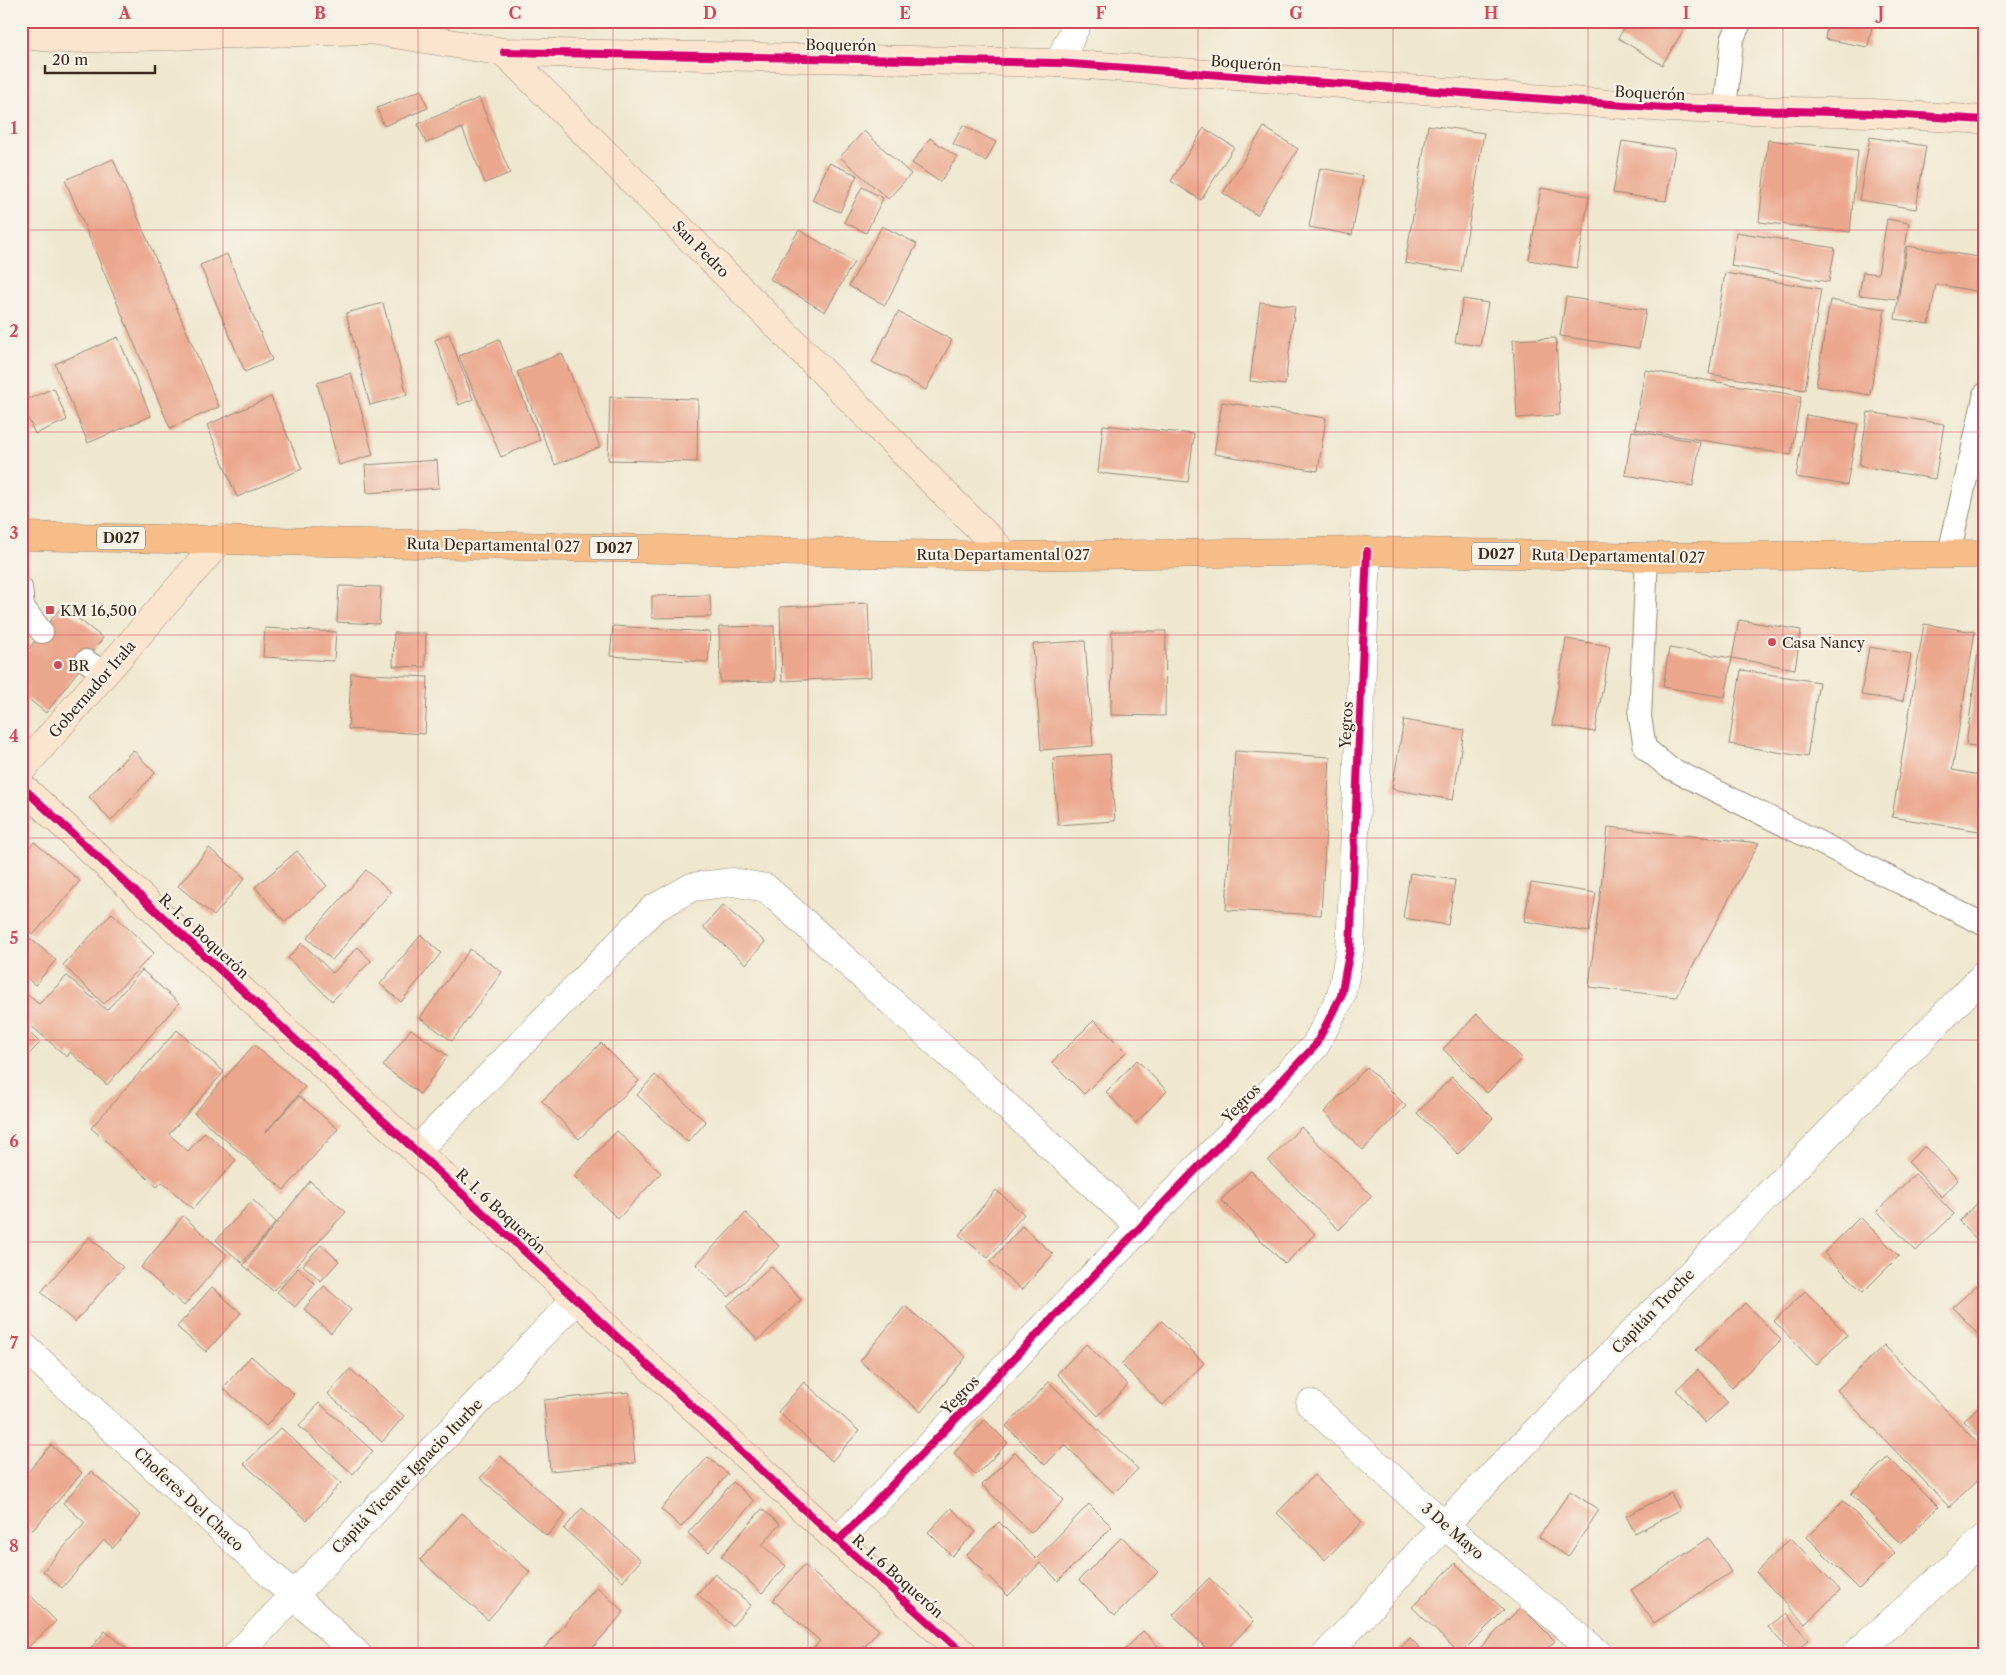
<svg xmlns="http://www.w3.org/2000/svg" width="2006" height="1675" font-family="'Libre Caslon Text',serif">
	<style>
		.building { fill: #eba78e }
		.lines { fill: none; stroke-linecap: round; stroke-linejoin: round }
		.lane-casing { stroke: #958876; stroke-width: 24 }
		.street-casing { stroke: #958876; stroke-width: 29 }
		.secondary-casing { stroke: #958876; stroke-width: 29 }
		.primary-casing { stroke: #958876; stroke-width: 29 }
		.lane { stroke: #fff; stroke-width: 22 }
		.street { stroke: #fff; stroke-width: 28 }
		.secondary { stroke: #fce5cf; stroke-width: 28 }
		.primary { stroke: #f7bd88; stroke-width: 28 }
		.cycleway-casing { stroke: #f7f3e8; stroke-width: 11 }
		.cycleway { stroke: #d6006c; stroke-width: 8 }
		.grid { fill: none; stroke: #d1495b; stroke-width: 1; stroke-opacity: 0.55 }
		.poi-dot { fill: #d1495b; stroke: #f7f3e8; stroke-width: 2 }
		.labels { text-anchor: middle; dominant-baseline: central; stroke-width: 4.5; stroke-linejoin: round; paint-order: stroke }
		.shield { fill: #f7f3e8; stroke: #73665b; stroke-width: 1 }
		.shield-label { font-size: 14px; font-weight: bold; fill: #3b2a1e }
		.street-label { font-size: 15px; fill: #3b2a1e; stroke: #f7f3e8 }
		.poi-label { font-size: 15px; fill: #3b2a1e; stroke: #f7f3e8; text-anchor: start }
		.neatline { fill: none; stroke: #d1495b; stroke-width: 2 }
		.grid-label { font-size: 16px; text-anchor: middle; font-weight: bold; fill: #d1495b }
	</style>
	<rect width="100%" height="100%" fill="#f7f3e8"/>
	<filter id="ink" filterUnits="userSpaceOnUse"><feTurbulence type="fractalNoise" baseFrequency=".02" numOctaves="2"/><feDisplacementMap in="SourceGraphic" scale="10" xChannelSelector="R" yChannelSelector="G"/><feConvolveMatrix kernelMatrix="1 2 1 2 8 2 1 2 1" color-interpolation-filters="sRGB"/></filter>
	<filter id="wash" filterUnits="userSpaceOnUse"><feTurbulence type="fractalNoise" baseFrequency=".0096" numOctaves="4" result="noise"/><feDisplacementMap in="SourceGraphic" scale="20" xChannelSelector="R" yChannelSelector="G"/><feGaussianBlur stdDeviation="1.12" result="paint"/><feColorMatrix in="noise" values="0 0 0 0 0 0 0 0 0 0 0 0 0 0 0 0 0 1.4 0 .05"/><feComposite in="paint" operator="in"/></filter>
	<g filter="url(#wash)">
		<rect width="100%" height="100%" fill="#efe7ce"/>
		<g id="blocks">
			<path class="building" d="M1629,21H1689L1662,65L1618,38Z
				M1828,21H1873L1868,47L1825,39Z
				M421,90L428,108L384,126L377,108Z
				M479,98L510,173L485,183L462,128L426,143L418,124Z
				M963,125L996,142L986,161L953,144Z
				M1428,125L1484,133L1461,272L1405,263Z
				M1264,127L1298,149L1257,215L1223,193Z
				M1204,128L1234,147L1201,200L1171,181Z
				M864,131L911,174L888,199L840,157Z
				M1870,137L1926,146L1916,209L1859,200Z
				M930,138L957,157L940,182L912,163Z
				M1768,140L1858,150L1850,232L1759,222Z
				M1622,141L1675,149L1666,201L1613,193Z
				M113,159L219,407L170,428L65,180Z
				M829,163L857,175L840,212L812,200Z
				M1320,168L1363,176L1352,235L1309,227Z
				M862,187L883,198L866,233L844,222Z
				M1541,188L1589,196L1577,268L1529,260Z
				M1887,219L1909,223L1897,299L1859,295L1863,272L1878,274Z
				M882,226L917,244L885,305L849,286Z
				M799,230L854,262L825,312L770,279Z
				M1736,232L1835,248L1829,282L1731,266Z
				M1907,246L1985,258L1981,292L1936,284L1929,324L1895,319Z
				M227,254L272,360L245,372L200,265Z
				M1725,273L1821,289L1805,390L1709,374Z
				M1566,297L1646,310L1639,348L1560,336Z
				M1463,299L1488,303L1480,346L1455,342Z
				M1830,300L1885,309L1870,395L1816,386Z
				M1260,302L1295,306L1285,385L1250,381Z
				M383,303L407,395L370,405L346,313Z
				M898,312L952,340L926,390L872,362Z
				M449,334L473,399L459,405L435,340Z
				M118,337L151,416L88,443L55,364Z
				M1556,338L1560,415L1517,418L1513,340Z
				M499,339L540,440L501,457L459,356Z
				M562,353L600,447L555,465L517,372Z
				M1645,370L1801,396L1791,455L1635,429Z
				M351,373L373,455L339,465L317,383Z
				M54,388L67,420L35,434L21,402Z
				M271,397L302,469L237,497L207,425Z
				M610,397L698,399L697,462L608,460Z
				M1222,402L1326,418L1318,471L1214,454Z
				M1868,412L1944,424L1935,479L1859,466Z
				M1806,415L1858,424L1847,485L1796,477Z
				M1103,425L1194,434L1188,482L1098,473Z
				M1632,431L1700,442L1693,486L1625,475Z
				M437,460L439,488L367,493L365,465Z
				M339,586L381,587L379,624L337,622Z
				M710,595L711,617L652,618V596Z
				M868,603L871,677L782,681L780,607Z
				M62,606L103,638L46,713L21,693V659Z
				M1739,620L1801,630L1795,669L1732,658Z
				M1924,624L1975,632L1952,770L1985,776V832L1892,817Z
				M613,626L710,632L708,662L610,656Z
				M774,626L775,681L720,682L719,627Z
				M265,628L336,632L334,661L263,657Z
				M1981,629H1985V747L1966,745Z
				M1112,631H1166L1165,716L1111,715Z
				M394,633H426L425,667L393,666Z
				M1566,639L1610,646L1595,732L1552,725Z
				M1085,641L1093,746L1041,750L1033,644Z
				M1869,647L1911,654L1903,701L1861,695Z
				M1669,648L1732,658L1725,697L1663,687Z
				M1741,670L1819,682L1807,757L1729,744Z
				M351,673L428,677L425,734L348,729Z
				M1404,720L1464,730L1453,800L1392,789Z
				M133,750L155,773L111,821L89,797Z
				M1235,751L1330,757L1321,915L1226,910Z
				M1110,754L1115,821L1058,825L1053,758Z
				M1608,827L1759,843L1676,997L1589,987Z
				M34,842L80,881L33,935L21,925V857Z
				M209,848L245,878L214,916L178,886Z
				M297,851L327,886L285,922L255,887Z
				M366,870L391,892L332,960L307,938Z
				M1410,873L1455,880L1448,925L1403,918Z
				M1531,883L1596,893L1589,932L1524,921Z
				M723,905L765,942L746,964L703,927Z
				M112,913L154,953L104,1004L63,965Z
				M21,931L56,960L35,985L21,973Z
				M421,935L441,953L401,1002L380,984Z
				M302,943L333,973L358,947L371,961L332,1001L288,958Z
				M470,949L502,972L452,1041L420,1018Z
				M142,970L179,1003L107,1085L70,1052L67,1057L21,1017V990L39,1004L67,976L107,1010Z
				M1477,1014L1522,1058L1487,1093L1443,1049Z
				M1094,1020L1126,1052L1084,1094L1052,1062Z
				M21,1024L40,1043L21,1062Z
				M411,1029L448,1056L420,1094L383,1066Z
				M177,1030L224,1072L169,1134L188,1151L205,1132L236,1160L193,1209L162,1182L157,1187L91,1128Z
				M601,1043L639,1081L579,1139L542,1101Z
				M254,1045L305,1087L265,1133L299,1096L338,1129L284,1190L194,1113Z
				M1137,1060L1167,1091L1136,1123L1106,1092Z
				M1367,1067L1406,1106L1363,1150L1324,1112Z
				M655,1075L706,1122L688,1142L637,1095Z
				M1452,1077L1493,1118L1458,1154L1417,1113Z
				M1301,1127L1372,1196L1339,1230L1268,1161Z
				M617,1131L661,1173L618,1219L574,1176Z
				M1925,1146L1958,1180L1942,1197L1908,1162Z
				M1251,1171L1315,1234L1285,1264L1221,1200Z
				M1915,1174L1954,1214L1916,1251L1877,1211Z
				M310,1181L346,1212L273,1291L243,1265Z
				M996,1190L1024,1214L988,1258L959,1235Z
				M1985,1196V1244L1983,1246L1959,1221Z
				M253,1200L276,1222L242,1263L216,1240Z
				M746,1213L779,1246L729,1297L696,1265Z
				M183,1216L227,1255L184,1306L141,1267Z
				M1860,1217L1899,1256L1863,1292L1824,1253Z
				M1022,1226L1053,1254L1022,1290L990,1262Z
				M89,1237L123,1267L75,1322L41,1292Z
				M321,1245L339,1261L321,1281L303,1265Z
				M771,1266L801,1300L758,1340L727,1306Z
				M298,1268L315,1284L295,1307L277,1292Z
				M1985,1278V1342L1953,1307Z
				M324,1286L351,1310L331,1333L304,1309Z
				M212,1287L241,1313L206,1352L177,1327Z
				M1805,1291L1847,1335L1816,1365L1774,1321Z
				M1745,1303L1781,1340L1732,1387L1696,1350Z
				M905,1306L966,1357L921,1412L860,1361Z
				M1162,1321L1204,1363L1163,1405L1121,1364Z
				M1086,1344L1128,1385L1098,1416L1057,1374Z
				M1884,1345L1985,1451V1473L1949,1507L1837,1390Z
				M251,1356L294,1394L266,1426L223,1388Z
				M350,1369L404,1416L382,1442L328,1394Z
				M1698,1370L1728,1403L1705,1423L1676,1390Z
				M804,1382L859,1431L832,1461L778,1412Z
				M1049,1382L1138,1469L1114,1493L1065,1445L1045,1465L1006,1426Z
				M629,1392L635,1463L550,1471L544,1400Z
				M1985,1400V1439L1983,1441L1964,1421Z
				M319,1403L373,1451L353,1474L299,1426Z
				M985,1420L1008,1443L976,1475L954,1453Z
				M281,1428L341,1483L307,1520L244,1464Z
				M51,1445L82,1473L33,1530L21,1521V1480Z
				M1015,1452L1064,1500L1031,1533L982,1485Z
				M500,1456L566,1514L547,1536L480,1478Z
				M708,1457L728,1474L681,1527L661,1509Z
				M1888,1457L1938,1507L1901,1544L1851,1494Z
				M91,1471L141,1515L113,1548L104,1540L62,1588L43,1571L85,1523L63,1503Z
				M1314,1475L1362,1522L1325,1560L1277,1513Z
				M733,1482L754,1501L709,1552L688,1533Z
				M1570,1491L1599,1510L1568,1557L1539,1537Z
				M1671,1493L1680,1510L1635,1533L1626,1516Z
				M1843,1501L1895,1553L1859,1589L1807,1537Z
				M1089,1504L1112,1527L1058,1581L1040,1563L1008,1596L967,1555L999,1522L1036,1559Z
				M582,1508L641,1560L623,1581L564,1529Z
				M951,1508L976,1532L952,1556L928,1532Z
				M762,1509L780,1524L762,1545L786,1566L762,1593L721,1556Z
				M462,1513L530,1572L488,1620L420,1560Z
				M1122,1537L1158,1572L1115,1616L1079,1580Z
				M1709,1538L1731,1572L1654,1623L1631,1590Z
				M1791,1538L1840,1590L1805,1624L1756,1572Z
				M1455,1563L1504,1610L1460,1654L1412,1607Z
				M804,1565L879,1630L858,1654H808L820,1641L773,1600Z
				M715,1574L751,1605L732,1626L697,1594Z
				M1209,1578L1254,1621L1222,1654H1212L1173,1615Z
				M597,1587L624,1612L587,1654H539Z
				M24,1589L56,1621L21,1654V1592Z
				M1521,1607L1555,1641L1542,1654H1474Z
				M1786,1613L1808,1640L1792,1654L1768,1627Z
				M105,1631L127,1649L123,1654H97L91,1648Z
				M1143,1631L1166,1654H1121Z
				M1410,1638L1426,1654H1395Z"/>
		</g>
	</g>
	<g filter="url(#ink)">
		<use href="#blocks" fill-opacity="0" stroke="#958876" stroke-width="1"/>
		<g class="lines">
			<defs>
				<path id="lane" d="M1725,110L1732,40L1741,21
					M1949,554L1985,394
					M1647,557L1640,717L1645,748L1668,767L1985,925
					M21,588L23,607L42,632
					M86,661L105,673"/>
				<path id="street" d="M1059,63L1078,21
					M416,1151L653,909L692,887L733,882L766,888L1140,1227
					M21,1344L357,1654
					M1310,1404L1444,1525L1599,1654
					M838,1541L1315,1046L1341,996L1350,949L1367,551
					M238,1654L576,1299
					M1327,1654L1444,1525L1985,974
					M1856,1654L1985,1538"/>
				<path id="secondary" d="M353,21L370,30L504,52L1059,63L1665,108L1872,113L1985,120
					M21,35L65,39L370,30
					M504,52L1007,556
					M21,770L221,539
					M21,786L838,1541L964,1654"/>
				<path id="primary" d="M21,536L1007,556L1367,551L1647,557L1985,554"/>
			</defs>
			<use href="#lane" class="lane-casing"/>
			<use href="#street" class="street-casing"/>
			<use href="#secondary" class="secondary-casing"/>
			<use href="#primary" class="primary-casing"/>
			<use href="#lane" class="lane"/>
			<use href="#street" class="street"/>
			<use href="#secondary" class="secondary"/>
			<use href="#primary" class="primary"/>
			<defs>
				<path id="cycleway" d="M504,52L1059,63L1665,108L1872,113L1985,120
					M21,786L838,1541L964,1654
					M838,1541L1315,1046L1341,996L1350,949L1367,551"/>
			</defs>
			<use href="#cycleway" class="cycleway-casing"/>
			<use href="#cycleway" class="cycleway"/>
		</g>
	</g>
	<path class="grid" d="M223,21V1654M418,21V1654M613,21V1654M808,21V1654M1003,21V1654M1198,21V1654M1393,21V1654M1588,21V1654M1783,21V1654M21,230H1985M21,432H1985M21,635H1985M21,838H1985M21,1040H1985M21,1242H1985M21,1445H1985"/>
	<g class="poi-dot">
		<rect x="45" y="605" width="10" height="10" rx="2.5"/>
		<circle cx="1772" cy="642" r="5"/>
		<circle cx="58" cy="665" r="5"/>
	</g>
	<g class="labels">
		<g class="shield">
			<rect x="97" y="526.5" width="48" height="23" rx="4"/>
			<rect x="590" y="536.5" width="48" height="23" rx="4"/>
			<rect x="1472" y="542.5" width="48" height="23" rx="4"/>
		</g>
		<g class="shield-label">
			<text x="121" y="538">D027</text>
			<text x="614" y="548">D027</text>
			<text x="1496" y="554">D027</text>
		</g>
		<g class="street-label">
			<text transform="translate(841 45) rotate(1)">Boquerón</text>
			<text transform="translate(1246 63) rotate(4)">Boquerón</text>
			<text transform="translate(1650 93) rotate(3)">Boquerón</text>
			<text transform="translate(701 249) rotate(45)">San Pedro</text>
			<text transform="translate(493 545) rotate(1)">Ruta Departamental 027</text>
			<text x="1003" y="554">Ruta Departamental 027</text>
			<text transform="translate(1618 556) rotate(1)">Ruta Departamental 027</text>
			<text transform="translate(92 689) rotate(-49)">Gobernador Irala</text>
			<text transform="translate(1346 725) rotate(-87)">Yegros</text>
			<text transform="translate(204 936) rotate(43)">R. I. 6 Boquerón</text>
			<text transform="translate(1241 1103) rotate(-46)">Yegros</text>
			<text transform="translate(501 1211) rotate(43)">R. I. 6 Boquerón</text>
			<text transform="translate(1653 1311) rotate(-46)">Capitán Troche</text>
			<text transform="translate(960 1395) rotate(-46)">Yegros</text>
			<text transform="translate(407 1476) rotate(-46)">Capitá Vicente Ignacio Iturbe</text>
			<text transform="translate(189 1499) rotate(43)">Choferes Del Chaco</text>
			<text transform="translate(1453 1531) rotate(41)">3 De Mayo</text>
			<text transform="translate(898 1576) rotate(42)">R. I. 6 Boquerón</text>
		</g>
		<g class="poi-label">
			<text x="60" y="610">KM 16,500</text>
			<text x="1782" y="642">Casa Nancy</text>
			<text x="68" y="665">BR</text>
		</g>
	</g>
	<rect width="2006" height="1675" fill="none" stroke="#f7f3e8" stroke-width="55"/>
	<path d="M45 65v8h110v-8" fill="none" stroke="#3b2a1e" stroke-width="2.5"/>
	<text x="52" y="65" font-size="15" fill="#3b2a1e" stroke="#f7f3e8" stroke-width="4" paint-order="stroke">20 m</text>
	<rect x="28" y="28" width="1950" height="1620" class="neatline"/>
	<g class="grid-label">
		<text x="125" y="19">A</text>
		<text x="320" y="19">B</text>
		<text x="515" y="19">C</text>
		<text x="710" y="19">D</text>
		<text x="905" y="19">E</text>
		<text x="1101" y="19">F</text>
		<text x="1296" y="19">G</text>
		<text x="1491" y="19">H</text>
		<text x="1686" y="19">I</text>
		<text x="1881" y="19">J</text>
		<text x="14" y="134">1</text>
		<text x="14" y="337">2</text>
		<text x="14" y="539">3</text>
		<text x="14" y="742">4</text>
		<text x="14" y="944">5</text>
		<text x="14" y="1147">6</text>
		<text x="14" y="1349">7</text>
		<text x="14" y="1552">8</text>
	</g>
</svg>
